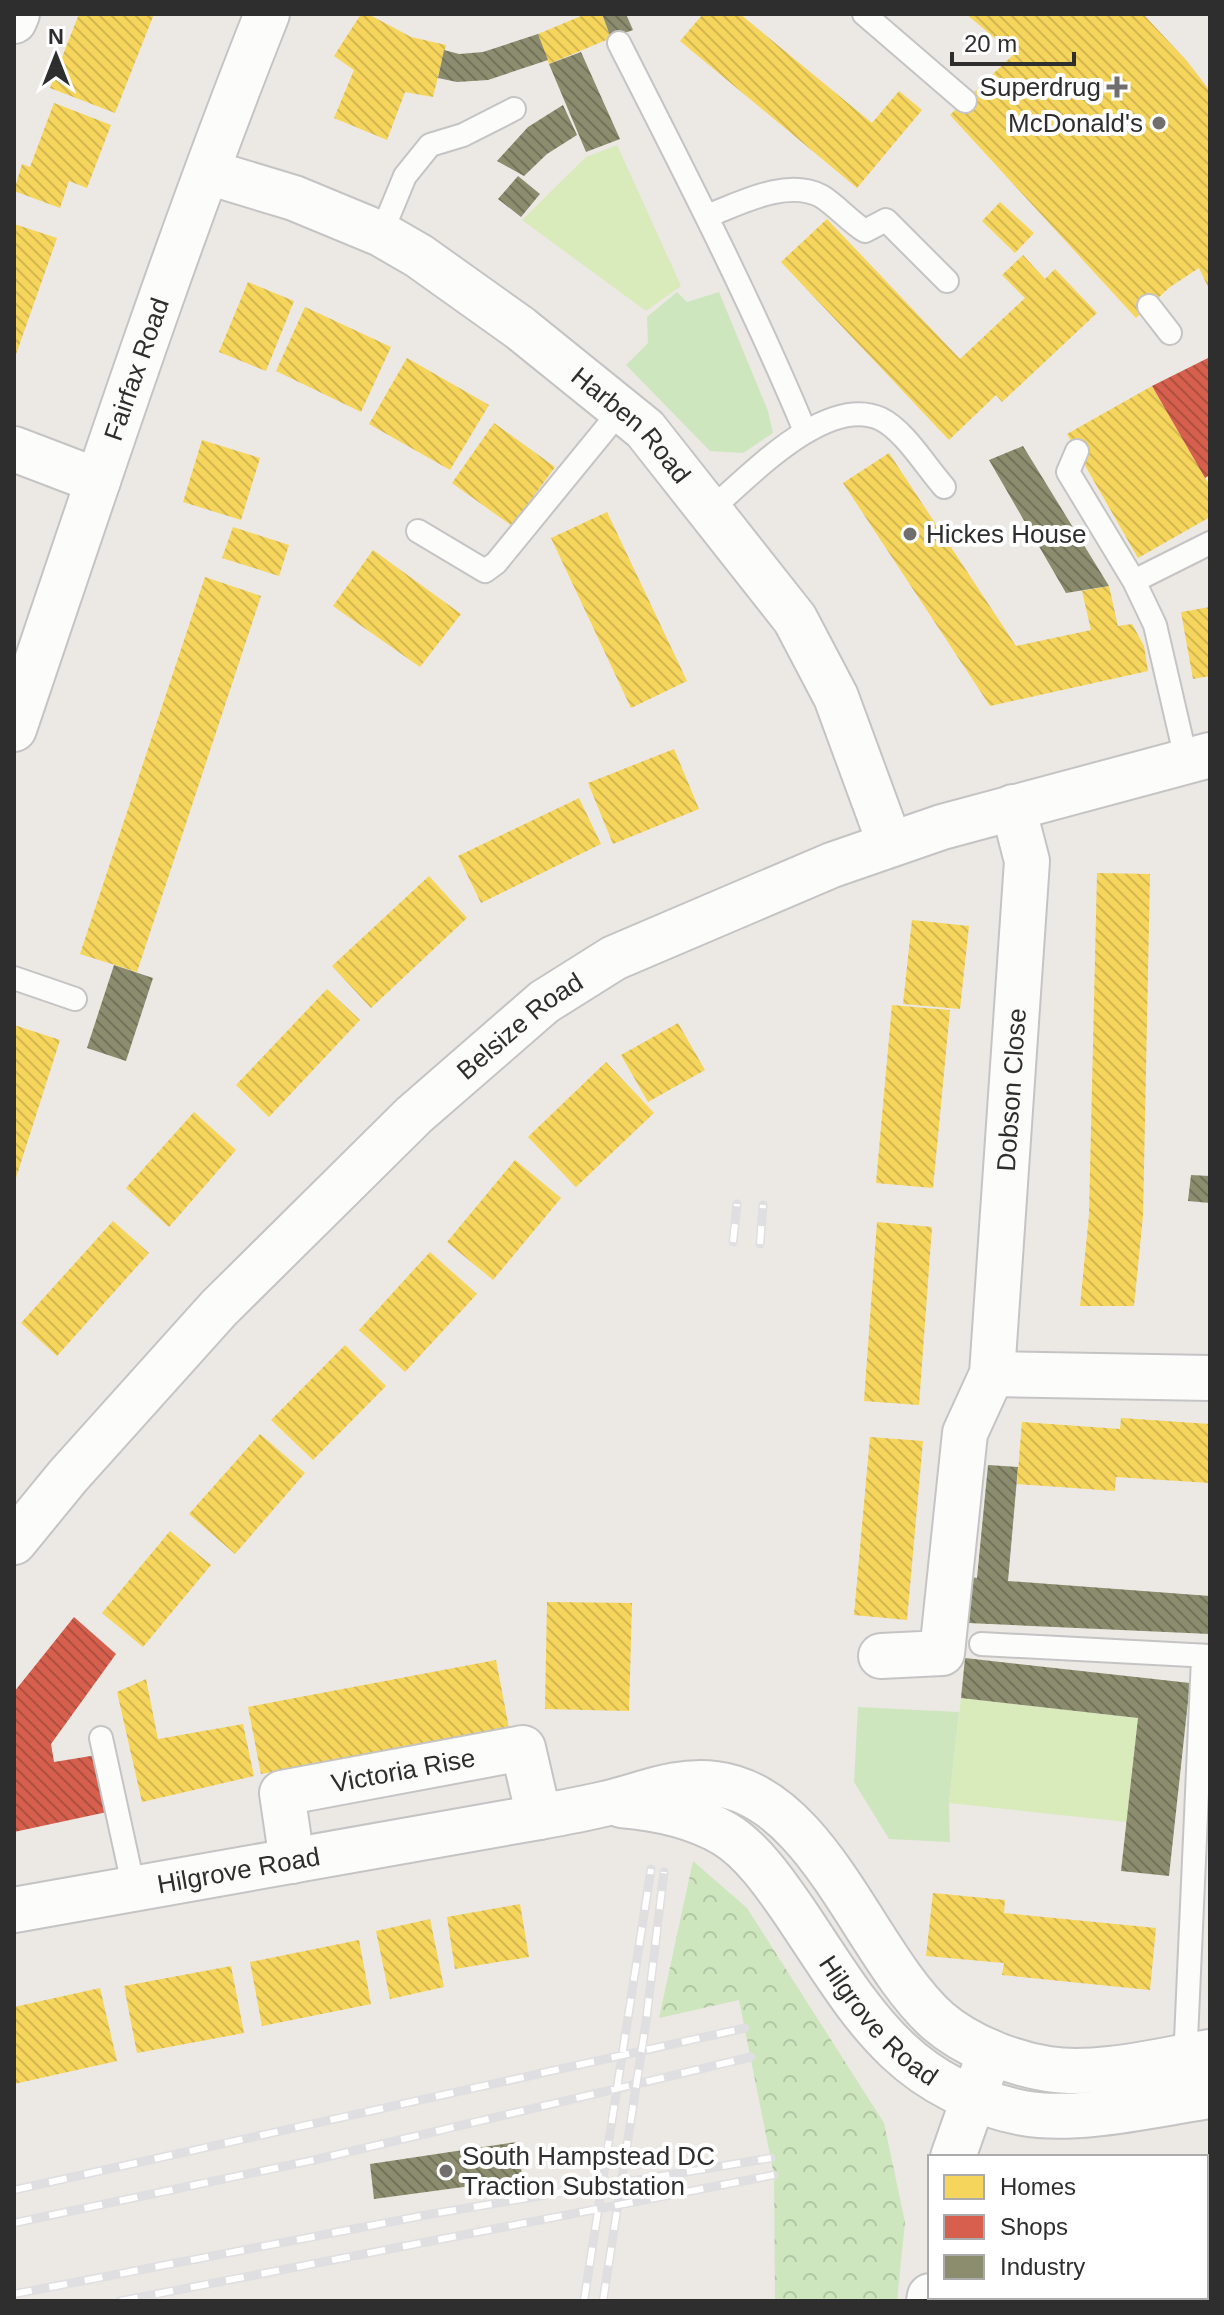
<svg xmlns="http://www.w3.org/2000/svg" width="1224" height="2315" font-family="Helvetica,sans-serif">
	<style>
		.forest { fill: url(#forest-crowns) }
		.park { fill: #cee6be }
		.pitch { fill: #d9eabb }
		.homes { fill: url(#homes-back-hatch) }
		.shops { fill: url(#shops-back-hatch) }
		.industry { fill: url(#industry-back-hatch) }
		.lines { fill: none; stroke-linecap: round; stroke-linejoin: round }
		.lane-casing { stroke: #c5c4c5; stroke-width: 26 }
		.street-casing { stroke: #c5c4c5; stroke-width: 48 }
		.secondary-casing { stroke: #c5c4c5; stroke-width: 48 }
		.lane { stroke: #fcfcfb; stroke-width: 22 }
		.street { stroke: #fcfcfb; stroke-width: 44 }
		.secondary { stroke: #fcfcfb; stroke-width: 44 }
		.rail-casing { stroke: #dfdfe1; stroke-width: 9 }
		.rail { stroke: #fff; stroke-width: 6; stroke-dasharray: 18; stroke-linecap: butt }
		.poi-dot { fill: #706f6e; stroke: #fff; stroke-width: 3 }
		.labels { text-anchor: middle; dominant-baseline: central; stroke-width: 8; stroke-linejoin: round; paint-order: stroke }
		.poi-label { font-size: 26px; fill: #2e2e2e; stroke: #fff; text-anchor: end }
		.street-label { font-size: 26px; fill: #2e2e2e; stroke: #fff }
	</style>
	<defs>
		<pattern id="forest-crowns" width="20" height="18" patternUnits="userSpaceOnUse" patternTransform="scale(2)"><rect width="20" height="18" fill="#cee6be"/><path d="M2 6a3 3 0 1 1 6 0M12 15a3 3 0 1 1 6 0" fill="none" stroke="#b1c6a4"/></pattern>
		<pattern id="homes-back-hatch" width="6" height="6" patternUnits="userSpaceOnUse" patternTransform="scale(2)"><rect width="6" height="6" fill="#f6d55c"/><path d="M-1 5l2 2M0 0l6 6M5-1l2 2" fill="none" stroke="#d3b750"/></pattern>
		<pattern id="shops-back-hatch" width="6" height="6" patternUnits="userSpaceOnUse" patternTransform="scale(2)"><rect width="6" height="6" fill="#d6604d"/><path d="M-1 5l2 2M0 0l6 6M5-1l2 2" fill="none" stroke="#ae5040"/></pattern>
		<pattern id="industry-back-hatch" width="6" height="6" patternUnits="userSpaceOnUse" patternTransform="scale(2)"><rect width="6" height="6" fill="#8c8c6e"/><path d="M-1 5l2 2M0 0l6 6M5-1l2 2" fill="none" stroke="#73735b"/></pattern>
	</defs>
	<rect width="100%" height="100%" fill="#ece8e4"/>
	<path class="forest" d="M693,1861L747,1908L884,2123L905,2222L897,2301H775L774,2175L739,2000L659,2018Z"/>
	<path class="park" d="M677,292L687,302L719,292L768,411L773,433L743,453L710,451L626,365L648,343L647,317Z
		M858,1707L959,1712L949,1803L950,1842L889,1839L854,1782Z"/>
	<path class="pitch" d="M617,145L681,286L646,311L522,220L586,157Z
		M961,1698L1138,1718L1127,1822L949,1803Z"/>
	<path class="homes" d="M79,14H154L115,113L50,88Z
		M361,14H368L411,37L446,45L433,97L405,92L387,140L334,118L354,70L334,56Z
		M586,14H602L611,38L549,64L538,34Z
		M703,14H740L872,123L899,91L922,110L857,188L680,41Z
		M966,14H1143L1187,61L1210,91V291L1199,268L1170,287L1136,318L950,115L1014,54Z
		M54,103L111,125L87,188L69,181L60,208L14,191L22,164L30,167Z
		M1000,202L1034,233L1015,253L982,221Z
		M827,219L960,359L1025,298L1002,275L1023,255L1045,279L1055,269L1097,313L1002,402L996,395L949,440L781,262Z
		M14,224L57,238L14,360Z
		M248,282L294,301L266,371L219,352Z
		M305,307L391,347L361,412L276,371Z
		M407,358L489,405L450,470L369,424Z
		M1152,386L1210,486V517L1138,558L1067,434Z
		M494,423L555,467L512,526L452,483Z
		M202,440L260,458L241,520L183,502Z
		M889,453L1016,646L1091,630L1082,591L1109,586L1118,626L1132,624L1144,646L1148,671L990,706L843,483Z
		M607,512L687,681L631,708L551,538Z
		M233,527L289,545L279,576L222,558Z
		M373,550L461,614L420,667L333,606Z
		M205,577L261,596L137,972L80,954Z
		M1210,607V676L1193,679L1181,612Z
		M674,749L699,809L613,844L588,783Z
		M579,798L601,844L481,903L458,856Z
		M1097,873L1150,874L1143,1216L1134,1306H1080L1089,1215Z
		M429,876L467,918L371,1008L332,966Z
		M912,920L969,926L960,1009L903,1004Z
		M327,989L360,1020L269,1117L236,1085Z
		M892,1005L950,1010L933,1188L876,1183Z
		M678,1023L705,1070L648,1102L621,1055Z
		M14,1025L60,1040L15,1181H14Z
		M606,1062L654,1113L576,1187L528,1137Z
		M194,1112L236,1150L169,1227L126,1188Z
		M515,1160L561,1198L493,1280L447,1242Z
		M113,1221L149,1253L57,1356L21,1323Z
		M877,1222L932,1227L919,1405L864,1401Z
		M430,1252L477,1294L405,1372L359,1330Z
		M345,1345L386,1386L313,1460L271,1420Z
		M1121,1418L1210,1424V1483L1116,1477L1115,1491L1017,1484L1022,1422L1120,1429Z
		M260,1434L305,1473L235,1554L189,1514Z
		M870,1437L923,1441L907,1620L854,1615Z
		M170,1531L211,1565L143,1647L102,1613Z
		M547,1602L632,1603L629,1711L545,1709Z
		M496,1660L509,1728L261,1774L248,1707Z
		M146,1679L158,1739L243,1724L254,1776L142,1802L117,1692Z
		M933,1893L1005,1900L1004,1913L1156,1928L1150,1990L1002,1975L1004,1963L926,1956Z
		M520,1904L529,1957L455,1969L447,1917Z
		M430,1919L444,1987L390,1999L376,1931Z
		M359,1940L371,2004L262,2026L250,1962Z
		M231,1966L244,2033L137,2053L124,1986Z
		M100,1988L117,2061L14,2084V2007Z
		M1046,2297H1119V2301H1045Z"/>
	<path class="shops" d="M1210,357V475L1205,478L1152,386Z
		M74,1617L116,1654L51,1744L54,1762L97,1755L107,1812L14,1832V1692Z"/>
	<path class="industry" d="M602,14H626L633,30L611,38Z
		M538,34L548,60L488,80L457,82L438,78L444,50L459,54L483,52Z
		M581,52L620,139L586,152L549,64Z
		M563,105L577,135L547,154L524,176L497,161L528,127Z
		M518,176L540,194L521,217L498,199Z
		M1023,446L1109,586L1066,593L989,460Z
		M114,965L153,978L126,1061L87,1048Z
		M1191,1175L1210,1176V1203L1188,1201Z
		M988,1465L1018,1467L1008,1581L1210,1596V1634L968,1623L971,1577L977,1578Z
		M965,1658L1190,1683L1169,1876L1121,1871L1138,1718L961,1698Z
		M516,2142L523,2179L374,2199L370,2164Z"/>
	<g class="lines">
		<defs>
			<path id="lane" d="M864,14L965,101
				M619,43C684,171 750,299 805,431
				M707,216C739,204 786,178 821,196C836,205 849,221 865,231L886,220L947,281
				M381,234L405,176L430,145L463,135L514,109
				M1149,306L1170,333
				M1077,451L1068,472L1134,581
				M709,511C748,478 826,393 881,419C905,431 926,467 944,487
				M418,531L485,571L496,563L621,410
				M1186,759L1155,625L1134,581L1210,543
				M14,978L75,999
				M981,1644L1210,1656
				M101,1738L134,1889
				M1185,2062L1203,1658"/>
			<g id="street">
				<path d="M14,21L17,14"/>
				<path id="s1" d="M208,172L294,198L381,234L419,256L520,328L645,429L795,619L836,697L890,844"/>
				<path d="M14,449L98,481"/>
				<path id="s2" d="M14,729C95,490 174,248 267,14"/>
				<path d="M992,1374L1210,1378"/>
				<path id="s3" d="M14,1542L68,1476L219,1308L414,1115L544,1002L614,958L832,865L942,827L1210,755"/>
				<path id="s4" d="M881,1656L942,1653L965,1433L992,1374L1027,861L1013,807"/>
				<path id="s5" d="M292,1861L282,1793L523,1748L539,1817"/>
				<path d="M953,2157L990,2052"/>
				<path d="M929,2301L930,2296"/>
			</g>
			<g id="secondary">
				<path id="s6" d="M621,1805C657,1808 693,1815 725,1834C753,1851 776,1885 794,1911C859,2007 898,2088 1023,2113C1078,2123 1155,2104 1210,2096"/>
				<path id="s7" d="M14,1910L539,1817C561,1813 583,1809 604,1804C643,1795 675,1779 716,1784C819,1797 866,1957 938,2021C967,2046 1011,2063 1048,2069C1098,2077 1161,2060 1210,2052"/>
			</g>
		</defs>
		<use href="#lane" class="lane-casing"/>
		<use href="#street" class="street-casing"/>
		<use href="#secondary" class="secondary-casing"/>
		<use href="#lane" class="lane"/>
		<use href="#street" class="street"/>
		<use href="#secondary" class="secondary"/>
		<defs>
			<path id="rail" d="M733,1242L737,1204
				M760,1244L763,1205
				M14,2190L745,2028
				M14,2223L314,2160L751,2057
				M14,2294L437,2213L771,2158
				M120,2301L774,2175
				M584,2301L651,1869
				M603,2301L646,2022L664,1872"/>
		</defs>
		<use href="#rail" class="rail-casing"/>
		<use href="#rail" class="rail"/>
	</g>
	<g class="poi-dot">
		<path d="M1113 75h8v8h8v8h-8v8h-8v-8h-8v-8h8z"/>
		<circle cx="1159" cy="123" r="8"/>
		<circle cx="910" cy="534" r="8"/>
		<circle cx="446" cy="2171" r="8"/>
	</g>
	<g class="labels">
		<g class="poi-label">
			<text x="1101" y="87">Superdrug</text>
			<text x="1143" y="123">McDonald's</text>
			<text x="926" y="534" text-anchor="start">Hickes House</text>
			<text x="462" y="2156" text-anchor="start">South Hampstead DC<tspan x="462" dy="30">Traction Substation</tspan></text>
		</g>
		<g class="street-label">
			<text stroke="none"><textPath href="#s2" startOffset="380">Fairfax Road</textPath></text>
			<text stroke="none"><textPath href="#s1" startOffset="500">Harben Road</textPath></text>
			<text stroke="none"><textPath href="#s3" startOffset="724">Belsize Road</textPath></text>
			<text stroke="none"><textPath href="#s4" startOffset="632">Dobson Close</textPath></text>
			<text stroke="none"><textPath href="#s5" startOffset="192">Victoria Rise</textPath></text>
			<text stroke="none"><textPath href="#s7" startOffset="228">Hilgrove Road</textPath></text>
			<text stroke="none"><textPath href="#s6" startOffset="352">Hilgrove Road</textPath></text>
		</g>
	</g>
	<rect width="1224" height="2315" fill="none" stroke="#2e2e2e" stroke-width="32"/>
	<rect x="928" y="2155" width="280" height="144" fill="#ffffff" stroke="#ababab" stroke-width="2"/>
	<rect x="944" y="2175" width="40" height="24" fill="#f6d55c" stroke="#ababab" stroke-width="2"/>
	<text x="1000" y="2195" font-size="24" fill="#2e2e2e">Homes</text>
	<rect x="944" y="2215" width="40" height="24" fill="#d6604d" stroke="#ababab" stroke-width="2"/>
	<text x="1000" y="2235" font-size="24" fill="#2e2e2e">Shops</text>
	<rect x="944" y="2255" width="40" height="24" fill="#8c8c6e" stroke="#ababab" stroke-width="2"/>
	<text x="1000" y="2275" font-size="24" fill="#2e2e2e">Industry</text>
	<g transform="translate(56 56)" stroke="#ffffff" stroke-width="6" paint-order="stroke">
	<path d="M0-6L14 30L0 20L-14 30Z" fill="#2e2e2e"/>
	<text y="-12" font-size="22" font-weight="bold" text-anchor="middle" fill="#2e2e2e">N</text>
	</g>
	<path d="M952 52v12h122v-12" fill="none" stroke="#2e2e2e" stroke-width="4"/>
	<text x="964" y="52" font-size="24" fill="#2e2e2e" stroke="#ffffff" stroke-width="6" paint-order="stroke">20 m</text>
</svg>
